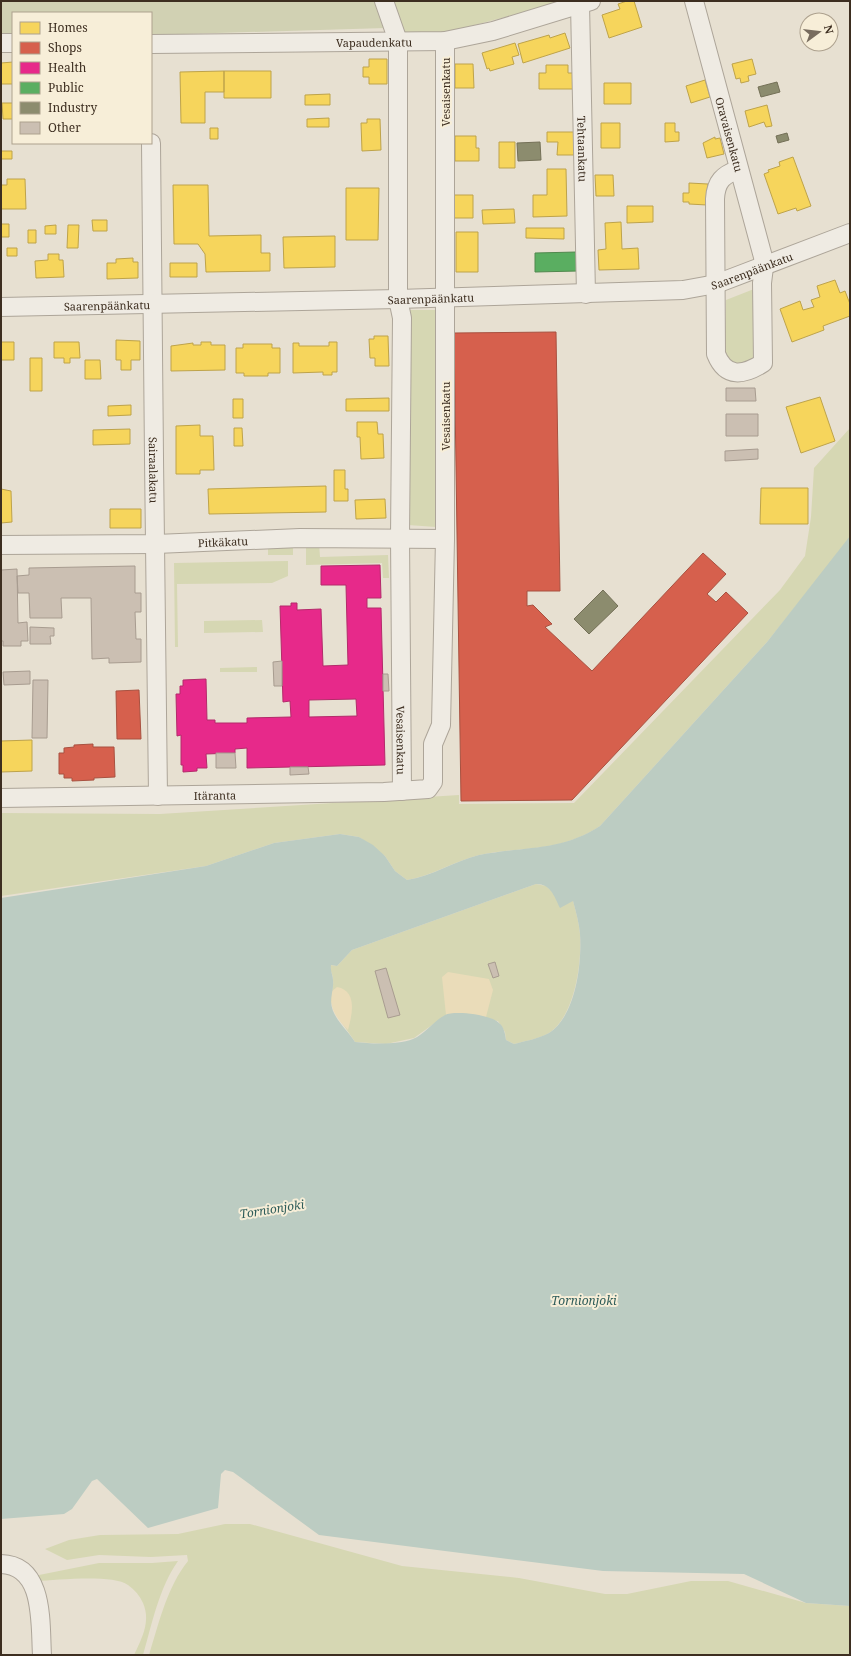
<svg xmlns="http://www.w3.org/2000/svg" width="851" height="1656" font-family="'Noto Serif',serif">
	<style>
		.green { fill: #d6d7b3 }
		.sand { fill: #eadcb9 }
		.cemetery { fill: #d1d1b3 }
		.water { fill: #bcccc2; fill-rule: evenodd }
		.homes { fill: #f6d55c; stroke: #bea34a }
		.shops { fill: #d6604d; stroke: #a85140 }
		.health { fill: #e7298a; stroke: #b42a6a; fill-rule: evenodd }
		.public { fill: #5aae61; stroke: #51884e }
		.industry { fill: #8c8c6e; stroke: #747057 }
		.building { fill: #cbbfb2; stroke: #a89c90 }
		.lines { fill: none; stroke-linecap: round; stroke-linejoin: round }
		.minor-casing { stroke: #ada599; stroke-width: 20 }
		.minor { stroke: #efebe3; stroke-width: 18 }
		.labels { text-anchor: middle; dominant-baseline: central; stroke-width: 4; stroke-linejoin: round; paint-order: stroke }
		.street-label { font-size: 11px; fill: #3d2e20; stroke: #f7eed8 }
		.water-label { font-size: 12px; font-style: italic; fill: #2f5d5a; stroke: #f7eed8 }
	</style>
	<rect width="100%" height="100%" fill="#e7e0d1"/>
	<path class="green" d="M390,1H566L444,33L405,35Z
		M754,289L755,359L733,365L724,358L726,300Z
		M409,310H440L436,527L408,525Z
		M850,428V536L847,542L767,642L600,826C559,853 524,846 479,855C454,861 432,876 407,880L395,871L385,856L359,837L340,834L274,843L206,866L1,896V813L160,814L459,795V804L574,803L780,590L805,556L811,517L814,468Z
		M319,543L320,557L388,555L389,578H383L382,563L306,565V544Z
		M268,544H293V555H268Z
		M288,561V576L272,583L177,584L178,647H175L174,563Z
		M262,620L263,632L204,633V621Z
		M257,667V672H220V668Z
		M536,884L546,886L553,892L573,901C576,912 579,923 580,934C582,963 575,1016 549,1033C539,1039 525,1041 514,1044L506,1040L505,1032L498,1021L446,1015L414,1038L386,1044L355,1042C348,1030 331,1012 331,999C331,992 334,986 333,980C333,974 330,971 330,965L337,966L352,950Z
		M225,1524H250L402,1566L519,1578L605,1594H627L691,1581H728L806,1603L850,1606V1655H149C159,1623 167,1587 188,1561L187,1555L151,1557L99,1555L67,1560L45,1549L69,1540L100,1535L178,1534Z
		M178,1561C159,1588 152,1624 143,1655H134C142,1638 151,1621 143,1603C140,1596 135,1590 128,1585C113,1574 57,1580 37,1581L34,1576L99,1563H152Z"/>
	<path class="sand" d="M448,972L489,979L493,990L486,1017L462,1013L446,1015L442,977Z
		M337,987C358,991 352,1015 348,1030C336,1018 329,1008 332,991Z"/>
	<path class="cemetery" d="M1,1H376L386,28L151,35V13H13V36H1Z"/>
	<path class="water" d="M850,536V1606L806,1603L744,1574L603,1571L319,1535L233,1472L225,1470L221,1474L218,1508L148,1528L97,1479L92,1481L72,1509L64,1514L1,1519V898L206,866L274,843L340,834L359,837L373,845L385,856L395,871L407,880C433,876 454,861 479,855C523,846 560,852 600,826L767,642ZM536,884C551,884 554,896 560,908L573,901C576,912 579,923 580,934C582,963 576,1016 549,1033C538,1039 525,1041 514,1044L506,1040C505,1033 504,1027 499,1023C492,1015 455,1010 445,1015C434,1021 425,1034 413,1039C397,1045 372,1044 355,1042C347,1029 332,1018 331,1002C331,995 334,987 333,980C333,975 330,971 331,965L337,966L352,950Z"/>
	<path class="homes" d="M627,1H634L642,27L609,38L602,15L620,9L618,4Z
		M565,33L570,48L523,63L518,44L549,35L550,38Z
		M515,43L519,55L512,57L514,64L490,71L489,68L487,69L482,53Z
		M369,59H387V84H369V77H363V67H369Z
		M752,59L756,74L748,76L749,81L741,83L740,78L736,79L732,64Z
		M13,62V84H1V63Z
		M455,64H473L474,88H455Z
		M546,65H568V73H574V89H539V73H546Z
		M224,71H271V98H224Z
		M224,71V92H205V123H181L180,72Z
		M705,80L710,97L691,103L686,86Z
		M604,83H631V104H604Z
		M330,94V105H305V95Z
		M2,103H13V119H3Z
		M767,105L772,126L766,127L764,122L749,127L745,111Z
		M329,118V127H307V119Z
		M367,119H380L381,150L362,151L361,123H367Z
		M601,123H620V148H601Z
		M665,123H675V132H679V141L665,142Z
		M210,128H218V139H210Z
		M547,132H576V155H557L558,142H547Z
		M455,136H476V148H479V161H455Z
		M715,137V139L720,138L724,154L707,158L703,143Z
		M499,142H515V168H499Z
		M1,151H12V159H1Z
		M793,157L811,206L797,211L796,208L778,214L764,174L769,172L768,170L780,166L779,162Z
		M547,169H566L567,216L533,217V195H547Z
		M595,175H613L614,196H596Z
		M7,179H25L26,209H1V185H7Z
		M689,183L708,184L707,205L689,204V202H683V193H689Z
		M173,185H208L209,236L261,235V253H270V271L206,272L205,254L198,244H174Z
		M346,188H379L378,240H346Z
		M454,195H473V218H454Z
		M627,206H653V222L627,223Z
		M514,209L515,223L483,224L482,210Z
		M92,220H107V231H93Z
		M621,222L622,249L638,248L639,269L599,270L598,250L606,249L605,223Z
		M1,224H9V237H1Z
		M56,225V234H45V226Z
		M68,225H79L78,248H67Z
		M526,228H564V239L526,238Z
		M28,230H36V243H28Z
		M456,232H478V272H456Z
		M335,236V267L284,268L283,237Z
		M7,248H17V256H7Z
		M48,254H59V260H63L64,277L36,278L35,261L48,260Z
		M133,258V262H138V278L107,279V263H116V259Z
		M170,263H197V277H170Z
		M835,280L840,293L845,291L850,304V316L823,326L824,330L792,342L780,309L800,301L803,310L814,307L811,300L820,297L817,286Z
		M374,336H388L389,366H375V358H370L369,339H374Z
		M116,340L140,341V360H131V370H121V360H116Z
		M1,342H14V360H1Z
		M54,342H79L80,358H70V363H64V358H54Z
		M201,342H211V345H225V370L171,371V346L193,343V345H201Z
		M329,342H337V372H332V375H323V372L293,373V343H299V346H329Z
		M243,344H272V348H280V373H268V376H244V373H236V348H243Z
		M30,358H42V391H30Z
		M85,360H100L101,379H85Z
		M820,397L835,441L801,453L786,407Z
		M389,398V411H346V399Z
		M233,399H243V418H233Z
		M131,405V415L108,416V406Z
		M357,422H377L378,434H383L384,458L361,459L360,437H357Z
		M200,425V436H213L214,470H200V474H176V426Z
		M234,428H242L243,446H234Z
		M130,429V444L93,445V430Z
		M334,470H345V489H348V501H334Z
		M326,486V512L209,514L208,489Z
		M761,488H808V524H760Z
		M1,489L11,491L12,522L1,523Z
		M385,499L386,518L356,519L355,500Z
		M110,509H141V528H110Z
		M32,740V771L1,772V741Z"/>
	<path class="shops" d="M556,332L560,591H527V606L533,605L552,624L545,627L592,671L703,553L726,574L707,594L716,602L726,592L748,613L572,800L461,801L454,333Z
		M139,690L141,739H117L116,691Z
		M93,744V747H114L115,777L94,778V780L72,781V778H64V774H59V753H64V748L74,747V745Z"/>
	<path class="health" d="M380,565L381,598H367V608H381L385,765L247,768V748L235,749V753L206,754L207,768H197V771L183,772V765H181V735L177,736L176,694H180V686H183V680L206,679L207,720H215V723H247V718L291,717L290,701L283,702L280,606H291V603H297V610L321,609L323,666L348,665L346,585H321V566ZM356,699L357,716L309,717V700Z"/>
	<path class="public" d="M577,252L578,271L535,272V253Z"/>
	<path class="industry" d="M777,82L780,92L761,97L758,87Z
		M787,133L789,140L778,143L776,136Z
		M540,142L541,160L518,161L517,143Z
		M603,590L618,606L589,634L574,619Z"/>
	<path class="building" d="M726,388H755L756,401H726Z
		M726,414H758V436H726Z
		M758,449V459L725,461V451Z
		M135,566V593H141V612H135L136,639H141V662L109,663V658L92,659L91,598H61L62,618H30L29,593H18L17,576L29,575V568Z
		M17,569L18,623L27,622L28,641H21V646H3V641H1V570Z
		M30,627L54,628V636H50L51,644H30Z
		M282,661V686H274L273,662Z
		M30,671V684L4,685L3,672Z
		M383,674H388L389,691H383Z
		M33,680H48L47,738H32Z
		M216,753H235L236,768H216Z
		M290,767H308L309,774L290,775Z
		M495,962L499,976L493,978L488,964Z
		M386,968L400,1015L388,1018L375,971Z"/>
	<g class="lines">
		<defs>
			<g id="minor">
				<path id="s1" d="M384,1L398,41V299L402,318L400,537L402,791"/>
				<path id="s2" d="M694,1L763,257L764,267L762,283L763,363C744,375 726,379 716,354L715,199C716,181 723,175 739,169"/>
				<path id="s3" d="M580,4L586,294"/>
				<path d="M1,43H13"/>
				<path id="s4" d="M151,44L445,41L493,31L591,1"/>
				<path id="s5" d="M151,143C152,361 156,578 158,796"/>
				<path id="s6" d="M1,307L398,299L683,290L716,284L850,233"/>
				<path id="s7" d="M1,545L156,544L300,538L445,539"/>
				<path id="s8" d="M1,798L384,792L428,789L433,782V744L441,725L445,539V41"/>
				<path d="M1,1564C45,1565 40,1624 42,1655"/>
			</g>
		</defs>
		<use href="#minor" class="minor-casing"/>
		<use href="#minor" class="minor"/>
	</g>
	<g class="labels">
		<g class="street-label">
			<text stroke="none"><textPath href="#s4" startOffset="223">Vapaudenkatu</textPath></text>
			<text transform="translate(445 92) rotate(-90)">Vesaisenkatu</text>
			<text stroke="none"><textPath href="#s2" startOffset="138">Oravaisenkatu</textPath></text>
			<text stroke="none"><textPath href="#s3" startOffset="145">Tehtaankatu</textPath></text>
			<text stroke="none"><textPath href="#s6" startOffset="754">Saarenpäänkatu</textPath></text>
			<text stroke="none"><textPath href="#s6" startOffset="430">Saarenpäänkatu</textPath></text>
			<text stroke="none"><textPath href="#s6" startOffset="106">Saarenpäänkatu</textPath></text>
			<text transform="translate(445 416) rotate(-90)">Vesaisenkatu</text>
			<text stroke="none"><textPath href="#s5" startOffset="327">Sairaalakatu</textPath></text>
			<text stroke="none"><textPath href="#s7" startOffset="222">Pitkäkatu</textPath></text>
			<text stroke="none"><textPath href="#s1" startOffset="742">Vesaisenkatu</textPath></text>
			<text stroke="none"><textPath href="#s8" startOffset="214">Itäranta</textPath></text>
		</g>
		<g class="water-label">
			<text transform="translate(272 1209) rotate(-9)">Tornionjoki</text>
			<text x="584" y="1300">Tornionjoki</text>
		</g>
	</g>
	<rect width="851" height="1656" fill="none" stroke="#3d2e20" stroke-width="4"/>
	<rect x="12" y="12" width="140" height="132" fill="#f7eed8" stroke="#ada18e"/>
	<rect x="20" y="22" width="20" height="12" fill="#f6d55c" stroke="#ada18e"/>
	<text x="48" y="32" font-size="12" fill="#3d2e20">Homes</text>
	<rect x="20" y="42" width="20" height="12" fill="#d6604d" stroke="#ada18e"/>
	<text x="48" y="52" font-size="12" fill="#3d2e20">Shops</text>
	<rect x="20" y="62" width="20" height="12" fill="#e7298a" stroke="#ada18e"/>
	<text x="48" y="72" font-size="12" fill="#3d2e20">Health</text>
	<rect x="20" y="82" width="20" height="12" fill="#5aae61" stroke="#ada18e"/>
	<text x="48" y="92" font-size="12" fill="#3d2e20">Public</text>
	<rect x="20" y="102" width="20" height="12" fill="#8c8c6e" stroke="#ada18e"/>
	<text x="48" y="112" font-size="12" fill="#3d2e20">Industry</text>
	<rect x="20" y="122" width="20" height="12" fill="#cbbfb2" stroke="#ada18e"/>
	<text x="48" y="132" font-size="12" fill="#3d2e20">Other</text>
	<g transform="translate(819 32) rotate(75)"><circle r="19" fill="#f7eed8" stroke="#ada18e"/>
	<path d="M0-3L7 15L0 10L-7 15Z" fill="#786c5e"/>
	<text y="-6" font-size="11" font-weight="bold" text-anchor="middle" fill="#3d2e20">N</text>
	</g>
</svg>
